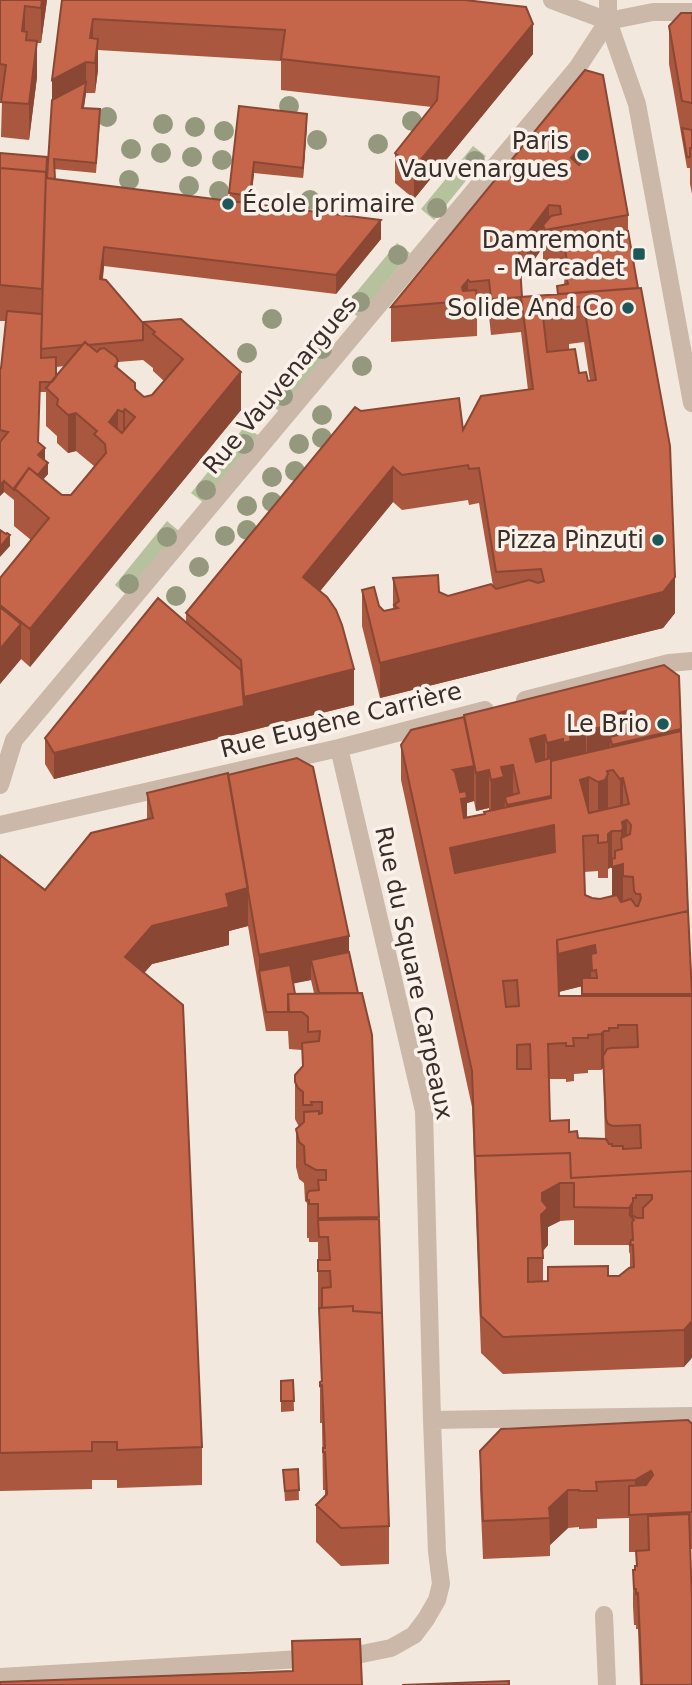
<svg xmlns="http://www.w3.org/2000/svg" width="692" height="1685" font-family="'DejaVu Sans',sans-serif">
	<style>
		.green { fill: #b6c29d }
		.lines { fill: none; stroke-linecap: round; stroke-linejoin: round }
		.minor { stroke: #cbb8a9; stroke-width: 18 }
		.tree { fill: #94987c }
		.wall { fill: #a9573f; fill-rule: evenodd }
		.shaded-wall { fill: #8a4733 }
		.building { fill: #c56549; stroke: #8a4733; stroke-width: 2; fill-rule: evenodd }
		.poi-dot { fill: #1e5759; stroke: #faf2ea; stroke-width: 2.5 }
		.labels { text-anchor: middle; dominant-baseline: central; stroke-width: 7; stroke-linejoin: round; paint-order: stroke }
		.poi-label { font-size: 24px; fill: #382d29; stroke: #faf2ea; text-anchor: end }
		.street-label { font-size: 24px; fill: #382d29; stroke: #faf2ea }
	</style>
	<rect width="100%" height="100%" fill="#f2e8dd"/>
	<path class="green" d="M473,146L486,156L434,220L421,209Z
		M397,243L410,253L358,317L345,306Z
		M319,338L332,348L280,412L267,401Z
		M245,426L259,436L204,503L191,493Z
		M167,521L180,532L128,596L115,585Z"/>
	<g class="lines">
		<path class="minor" d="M552,0L608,21L653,12H692
			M608,0V21L637,104L692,403
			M525,700L669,663L692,661
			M339,748L424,1111L432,1420L692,1416
			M0,785L14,740L578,67L608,21
			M0,825L339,748L485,710
			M604,1615L607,1685
			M0,1677L352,1656L391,1648L414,1635L426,1619L437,1600L441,1584L437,1552L432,1420"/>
	</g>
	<g class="tree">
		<circle cx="289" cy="106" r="10"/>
		<circle cx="107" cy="117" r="10"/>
		<circle cx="412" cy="121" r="10"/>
		<circle cx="163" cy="124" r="10"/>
		<circle cx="195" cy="127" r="10"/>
		<circle cx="224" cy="131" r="10"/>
		<circle cx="317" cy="140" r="10"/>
		<circle cx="378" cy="144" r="10"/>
		<circle cx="131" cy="149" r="10"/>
		<circle cx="161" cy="153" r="10"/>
		<circle cx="192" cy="157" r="10"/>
		<circle cx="222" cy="160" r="10"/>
		<circle cx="475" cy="161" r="10"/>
		<circle cx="129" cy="180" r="10"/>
		<circle cx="189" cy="186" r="10"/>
		<circle cx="219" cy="191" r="10"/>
		<circle cx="310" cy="200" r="10"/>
		<circle cx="437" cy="208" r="10"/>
		<circle cx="398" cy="255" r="10"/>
		<circle cx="360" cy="302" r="10"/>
		<circle cx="272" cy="319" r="10"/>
		<circle cx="322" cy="349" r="10"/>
		<circle cx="247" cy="353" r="10"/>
		<circle cx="362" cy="366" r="10"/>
		<circle cx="283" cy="396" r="10"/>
		<circle cx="322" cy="415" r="10"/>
		<circle cx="322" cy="438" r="10"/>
		<circle cx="244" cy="444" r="10"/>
		<circle cx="299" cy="444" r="10"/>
		<circle cx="295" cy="471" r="10"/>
		<circle cx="272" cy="477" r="10"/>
		<circle cx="206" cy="490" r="10"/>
		<circle cx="272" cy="502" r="10"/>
		<circle cx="247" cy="506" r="10"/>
		<circle cx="247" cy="530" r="10"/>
		<circle cx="225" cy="536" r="10"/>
		<circle cx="167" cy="537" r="10"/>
		<circle cx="199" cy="567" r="10"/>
		<circle cx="129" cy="584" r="10"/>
		<circle cx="176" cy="596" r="10"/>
	</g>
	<path class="wall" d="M0,0H47L41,43H37V77L29,140L1,137L2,100H0Z
		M62,0L533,54L414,199L395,183V153L432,107L281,90V61L98,50V70L95,93H86L84,108L100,120L96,173L54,169L55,179L229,201L239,106L307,124L303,178L254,173L251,203L381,239L336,294L104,266L103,279L143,323L181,319L241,410L30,667L21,659L0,684V578L31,540L14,526V500L4,492L0,496V442L1,441L0,440V368H1L6,321H0V153L47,178ZM143,360L153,368V371L164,381L152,395L144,397L135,389L118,369V362ZM65,366L56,377V367ZM40,392H46V426L57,436V443L68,453L76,451L94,466V468L71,495H62L43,479L48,474L44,460L45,459L38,443Z
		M692,13V194L690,184V168H687L669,64V26Z
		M585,70L628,215V231L675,613L663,628L380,698L362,626V590L384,611L393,609V578L439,592L448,596L493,586L479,503L469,505L468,500L402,510L393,502L320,591L354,705L54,779L45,764V738L186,622V613L361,411L463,430L528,390L521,332L491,335L489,316L477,317V336L391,342V307ZM543,247V260L545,266L564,263L565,269L564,285L557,286V294L522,297L520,270H527ZM584,342L590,381H588L579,373L569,349V344Z
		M679,676L692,1000L684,1367L503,1374L481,1353L472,1107L401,780V745L464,717ZM474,801L476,811L489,808V811L484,812V814L467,818V803ZM612,867V896L600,899L592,898L585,895L584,872L598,871V878H608V869ZM582,986V996H559V992ZM603,1068L605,1139L578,1138L550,1121L549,1079H566V1082L574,1081V1074L588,1073V1070H601ZM574,1220V1245H629V1252L630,1254V1268L619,1276H608L548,1267V1281H543V1251L548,1245V1227L560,1221Z
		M228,775L349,952L358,993L372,1035L389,1526V1564L341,1566L316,1542V1505L325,1496V1490H323L322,1423H320V1386L321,1382L319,1308H322V1307H318V1242H309V1238H307V1203L305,1201L304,1183L299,1179L296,1167V1129L299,1127L295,1119V1075L302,1067V1050L289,1049L288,1031H266L248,926L229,931V945L152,964L144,973L202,1447V1485L117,1488V1480H92V1489L0,1491V855L45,890L147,819V793ZM311,980L314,993L295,994L293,983Z
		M293,1380L294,1411L281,1412V1381Z
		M692,1424V1549H690L692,1685H640L638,1629H636V1625H634L633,1606V1570H635L636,1566V1552H629V1518L597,1519V1528L579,1529V1527L568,1528L550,1545V1556L483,1559L480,1489V1451Z
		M298,1469L299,1500L285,1501L283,1470Z"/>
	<path class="shaded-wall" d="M42,0H47L41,43V8Z
		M25,6V42L22,31Z
		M93,19V50L90,38Z
		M533,24V54L414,199V168Z
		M98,39V70L95,93V63Z
		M37,41V77L29,140V104Z
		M86,62V93L82,118L52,110V80Z
		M307,114V124L303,178V168Z
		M576,152V188L571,158Z
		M254,162V173L250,206V196Z
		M549,205V230L543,225V247L527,270V234Z
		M381,220V239L336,294V275Z
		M104,247V266L100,298V279Z
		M468,280V301H462V287Z
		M241,372V410L30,667V629Z
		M125,409V447L123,449V412Z
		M118,410V448L109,422Z
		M76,413V451L68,453V415Z
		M45,448V459L38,466V455Z
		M48,463V474L27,499L21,494Z
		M393,467V502L303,612V577Z
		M4,481V492L0,496V485Z
		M10,535V546L0,557V547Z
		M675,577V613L663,628L380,698V663Z
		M21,624V659L0,684V649Z
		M354,669V705L54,779V753L244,706V697Z
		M626,711V731L623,718V743L681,729V767L623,780V813L620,814V779L613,770H612V745L610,737V762L587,769V731L611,715Z
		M586,730V767L563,781V743L579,731Z
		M545,735V772L530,776V739Z
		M563,739V777L547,781V743Z
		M513,765V803L505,797L504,815L491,818V780L501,767Z
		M474,766V801L467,803V833L453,770Z
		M489,770V808L476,811V773Z
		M608,774V810L598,817V782Z
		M589,777V813L580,815V780Z
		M551,796L554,825V861L450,884V848L507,835V805Z
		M627,820V856L623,864V900L612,902V867L621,865V831L622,822Z
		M612,831V866L608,869V834Z
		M248,888V926L229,931V945L152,964L125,995V957L152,926L226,894Z
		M688,914L595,969L591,954V984L558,992V954Z
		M349,936V972L311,960V980L262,990L259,971V991V955Z
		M604,1031V1067L603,1056V1068L601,1070V1034Z
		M560,1183V1221L548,1227V1245L541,1253L542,1193Z
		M633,1198V1220L629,1214V1208Z
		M692,1321V1358L684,1367V1330Z
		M651,1471V1508L635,1514V1480Z
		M568,1490V1528L550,1545L549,1508Z"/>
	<path class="building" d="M0,0H42L41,8L25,6L22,31L27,32L26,40L37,41L29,104L1,102L6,65L0,64Z
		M62,0H465L526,7L533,24L414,168L395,153L437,100L439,77L281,59L285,30L93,19L90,38L98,39L95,63L86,62L52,80Z
		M681,13H692V103L682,101L669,26Z
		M585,70L603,75L628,215L545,230L543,225L551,216L561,214L560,206L549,205L527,234L518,235L522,297L491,299L489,280L470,282L468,280L462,287L463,291L476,290L477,300L391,307ZM576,152L584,153L585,157L579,165L571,158Z
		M86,82L82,108L100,109L96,163L54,159L55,179L47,178L52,100Z
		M239,106L307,114L303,168L254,162L250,196L229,193Z
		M682,128L692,130V148H690V157H687Z
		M0,153L47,157L46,178L381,220L336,275L104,247L100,279L106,280L143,323V340L88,345L85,342L82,345L41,349L46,172L0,168Z
		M0,168L46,172L42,289L0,285Z
		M628,231L638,288L558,294L557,286L568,284L564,269L568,268L564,243Z
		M641,288L670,446L675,577L663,592L380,663L362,590L374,587L379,606L384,611L398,608L394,605L399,601L393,578L438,575L439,592L448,596L491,584L496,589L529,580L538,583L544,581L541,569L496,572L479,468L469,469L468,465L402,475L393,467L303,577L327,597L336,610L342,625L354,669L244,697L241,660L186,613L355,407L361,411L459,398L463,430L481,396L533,389L521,297ZM584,306L596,380L588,381L586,372L579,373L575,349L547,352L543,316L569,314L568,308Z
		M7,311L42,314L41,358L56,357V377L52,382H40L38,442L45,448L38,455L48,463L38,475L29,468L14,490L4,481L0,485V442L8,432L0,430V368H1Z
		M181,319L241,372L30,629L0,605V578L49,518L14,488L29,468L62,495H71L106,453L105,444L94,434L97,431L76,413L68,415L57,405L58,399L46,388L85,342L97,352L100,349L104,348L116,357L118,361L115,366L135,383V389L144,397L152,395L183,359L153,334L155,332L143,322ZM125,409L135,417L122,433L109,422L118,410L123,412Z
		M0,530L6,534L7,533L10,535L0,547Z
		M158,598L241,670L244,706L54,753L45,738Z
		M0,607L21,624L0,649Z
		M664,665L679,676L681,729L612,745L610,737L626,733L623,718L627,717L626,711L611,715L612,724L587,731L586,730L579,731L577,735L570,737L571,741L563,743V739L547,743L545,735L530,739L536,762L551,758V796L507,805L505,797L519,793L513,765L501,767L504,777L491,780L489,770L476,773L464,715Z
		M464,717L474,766L453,770L455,772L460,792L466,791L467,798L461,799L464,818L485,814L484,812L551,798V761L681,731L688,911L557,940V942L559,996H692V1171L571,1178L570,1153L475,1156V1158L472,1071L401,745L411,730ZM613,770L620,779L623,778L629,804L589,813L580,780L589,777L598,782L605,780L608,774L607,771ZM627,820L631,825L630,834L621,838L622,849L615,851V858L612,859V867L623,864V876L633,877L634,891L636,894H640L641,898L638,906H636L631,899L621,902L617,895L600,899L592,898L585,895L583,836L598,835V843L608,842V834L612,831H621L623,828L622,822ZM554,825L555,852L455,873L450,848ZM517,980L519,1006L506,1007L503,981ZM618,1025H637L638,1047L611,1048L607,1049L603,1056L606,1119L608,1124L613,1126L640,1125L641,1148L623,1149V1146H612V1144H609L606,1139L578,1138L577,1131L569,1132V1120L550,1121L548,1044L566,1043V1046H574L573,1038H588V1035L601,1034L604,1031H609V1028H618ZM530,1044L531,1069H517V1045Z
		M297,758L313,767L349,936L259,955L228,775Z
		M228,773L248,888L226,894L229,907L152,926L125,957L183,1005L202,1447L117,1450V1442H92V1451L0,1453V855L45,890L91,833L153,818L147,793Z
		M688,911L692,994H582V978H597L596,970L592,971L591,954L596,953L595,945L558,954L557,940Z
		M349,952L358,993H319L311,960Z
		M290,965L295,994H288V1012H266L259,971Z
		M362,993L372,1035L379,1217L318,1218V1204H309V1200H307V1194L309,1191L319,1190L318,1180H326V1170H316L305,1164L304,1146L299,1142L296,1129L304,1122V1112L319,1111V1114L322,1113V1102H311L312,1105H303V1092L298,1088L295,1082V1075L303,1066L302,1043L319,1041L320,1031L308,1032V1017L302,1012H289L288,994Z
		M570,1153L571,1178L692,1171V1321L684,1330L503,1337L481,1316L475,1156ZM560,1183H574V1207L629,1208L633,1202V1198H636V1195H652V1199L643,1208V1218H637L629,1214L634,1220L632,1222L633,1240H631L630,1245H633L634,1267L629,1268L619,1276H608V1266L548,1267V1281L528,1282V1258H543L541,1215L548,1208L542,1201V1193Z
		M379,1219L382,1313L353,1311V1306L322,1308V1288L331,1287L330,1271H318V1260H330L328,1237H319L318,1220Z
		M353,1306V1311L382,1313L389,1526L341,1528L316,1505L327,1494L325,1452H323V1448H325L322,1385L320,1386V1382L322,1381L319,1308Z
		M293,1380L294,1401H281V1381Z
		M688,1420L692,1424V1512L629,1515V1486L646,1485L653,1475L651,1471L635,1480L596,1482L597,1491H579V1490H568L549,1508L550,1518L483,1521L480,1451L501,1429Z
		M298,1469L299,1490L285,1491L283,1470Z
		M689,1514L692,1600V1685H642L638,1593L636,1594V1589H634L633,1570H635V1566H637L636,1551L649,1550L648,1516Z
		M360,1639L362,1685H0V1682L293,1671L292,1641Z
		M509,1681V1685H402Z"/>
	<g class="poi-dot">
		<circle cx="583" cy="155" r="7"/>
		<circle cx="228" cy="204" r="7"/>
		<rect x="632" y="247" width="14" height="14" rx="3.5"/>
		<circle cx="628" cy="308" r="7"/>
		<circle cx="658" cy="540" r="7"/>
		<circle cx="663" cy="724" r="7"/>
	</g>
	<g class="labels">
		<g class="poi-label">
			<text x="569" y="141">Paris<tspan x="569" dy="28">Vauvenargues</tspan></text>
			<text x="242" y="204" text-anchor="start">École primaire</text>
			<text x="625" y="240">Damremont<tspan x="625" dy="28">- Marcadet</tspan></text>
			<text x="614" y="308">Solide And Co</text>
			<text x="644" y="540">Pizza Pinzuti</text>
			<text x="649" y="724">Le Brio</text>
		</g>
		<g class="street-label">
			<text transform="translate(280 385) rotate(-50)">Rue Vauvenargues</text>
			<text transform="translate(341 720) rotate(-14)">Rue Eugène Carrière</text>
			<text transform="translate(414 973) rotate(78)">Rue du Square Carpeaux</text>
		</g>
	</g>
</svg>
